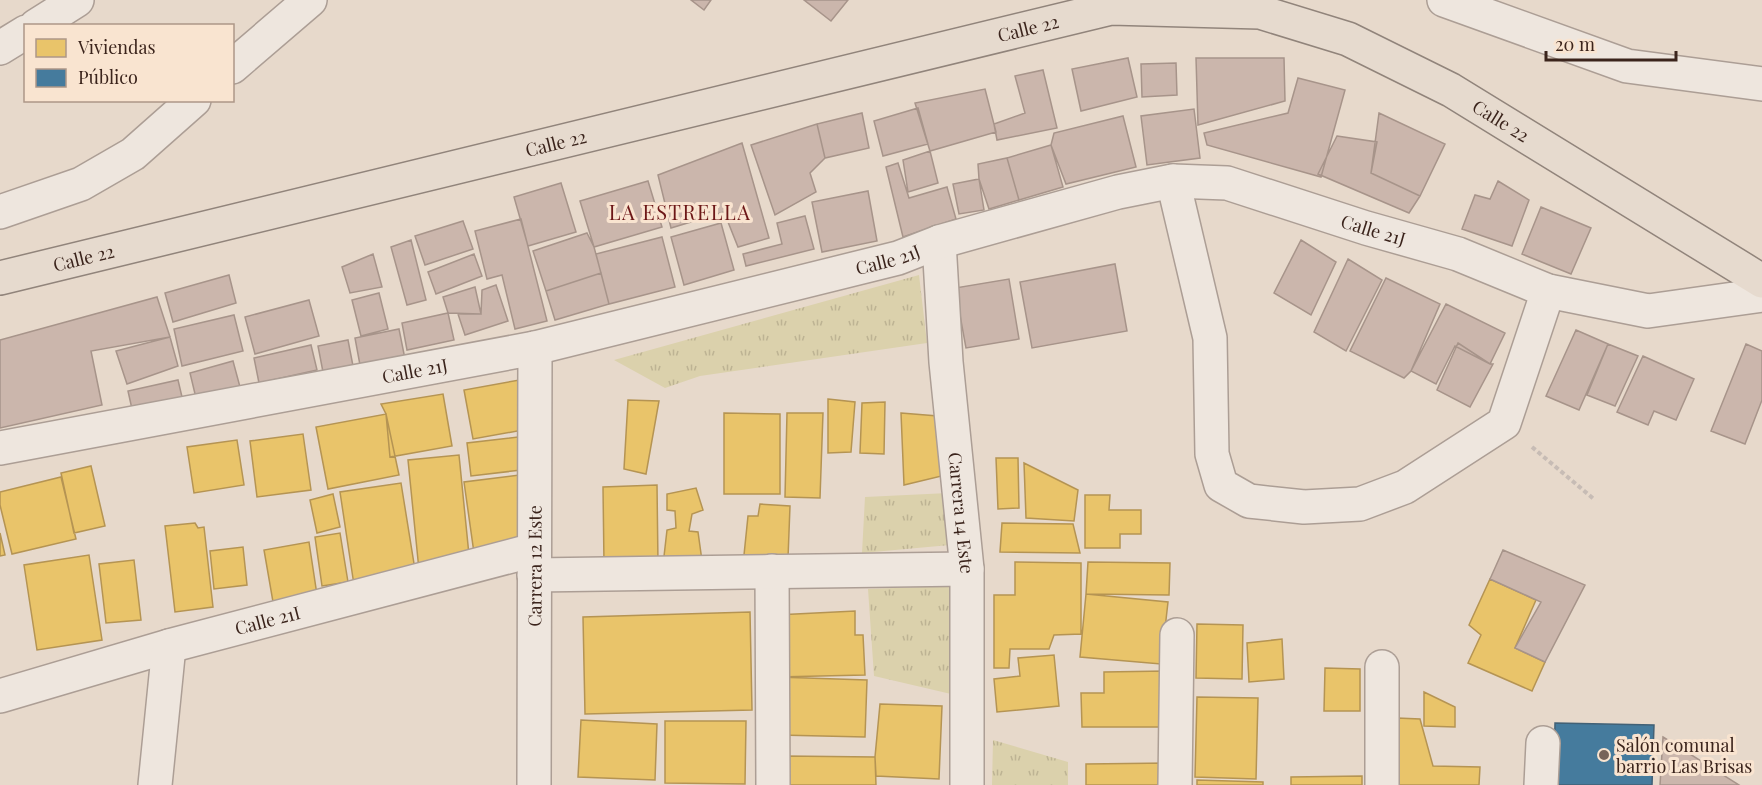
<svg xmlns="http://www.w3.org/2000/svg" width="1762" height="785" font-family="'Playfair Display',serif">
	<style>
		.park { fill: url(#park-tufts) }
		.homes { fill: #e9c46a; stroke: #b59453; stroke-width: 1.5 }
		.public { fill: #457b9d; stroke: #426176; stroke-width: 1.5 }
		.building { fill: #cbb6ac; stroke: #a7948a; stroke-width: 1.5 }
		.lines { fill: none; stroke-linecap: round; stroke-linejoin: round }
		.minor-casing { stroke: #ac9e95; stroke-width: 36 }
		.major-casing { stroke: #91847b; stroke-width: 36 }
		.path { stroke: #c7bcb5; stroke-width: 4; stroke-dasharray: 4.5 3; stroke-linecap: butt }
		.minor { stroke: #eee6de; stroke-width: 33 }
		.major { stroke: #e6dace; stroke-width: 33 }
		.poi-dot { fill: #776359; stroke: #f9e4d0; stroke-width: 2 }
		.labels { text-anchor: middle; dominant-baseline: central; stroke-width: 6; stroke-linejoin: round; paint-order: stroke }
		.street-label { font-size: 18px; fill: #3b241c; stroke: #f9e4d0 }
		.poi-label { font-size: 18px; fill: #3b241c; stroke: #f9e4d0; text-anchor: start }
		.neighbourhood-label { font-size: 20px; letter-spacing: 1.5px; fill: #6c1717; stroke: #f9e4d0 }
	</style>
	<defs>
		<pattern id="park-tufts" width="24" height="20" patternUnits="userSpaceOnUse" patternTransform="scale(1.5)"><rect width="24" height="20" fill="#dbd1ac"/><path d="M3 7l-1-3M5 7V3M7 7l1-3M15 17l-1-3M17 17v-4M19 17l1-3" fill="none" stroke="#bdb393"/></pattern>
	</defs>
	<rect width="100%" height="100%" fill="#e7d9cb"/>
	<path class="park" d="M919,275L927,343L700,376L665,388L614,360Z
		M948,493L950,545L862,553L865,497Z
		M950,586L951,694L874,676L868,589Z
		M993,740L1068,762V785H992Z"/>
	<path class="homes" d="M525,379L534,428L473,439L464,390Z
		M443,394L452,446L390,457L386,414L381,404Z
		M828,399L855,402L851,452L828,453Z
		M628,400L659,401L646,474L624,469Z
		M885,402L884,454L860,453L862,403Z
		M724,413L780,414V494H724Z
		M787,413H823L820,498L785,497Z
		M901,413L950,417V474L904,485Z
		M386,414L399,475L328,489L316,427Z
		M303,434L311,490L257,497L250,441Z
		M526,436L530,469L471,476L467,443Z
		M237,440L244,485L194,493L187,447Z
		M459,455L470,565L419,570L408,460Z
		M996,458H1018L1019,508L998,509Z
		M1024,463L1078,490L1074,521L1026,518Z
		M91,466L105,526L74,533L61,473Z
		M527,474L530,547L475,560L464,482Z
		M61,477L76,539L12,554L0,505V492Z
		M401,483L416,576L354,585L340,492Z
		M657,485L658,564H604L603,487Z
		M696,488L703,510L692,514L689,531L698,532L703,568L663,565L667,530L676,528L675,511L667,510V494Z
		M333,494L340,527L317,533L310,500Z
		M1085,495H1110L1109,510H1141V534H1120V548H1085Z
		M760,504L790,506L788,558L744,555L748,516H758Z
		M195,523L198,528L204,527L213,607L175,612L165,526Z
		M1002,523L1073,524L1080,553L1000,552Z
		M0,533L5,555L0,556Z
		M340,533L348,582L322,586L315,537Z
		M309,542L317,595L273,602L264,550Z
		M243,547L247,585L214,589L210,551Z
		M89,555L102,640L37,650L24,565Z
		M134,560L141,620L106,623L99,564Z
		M1015,562L1081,563V634L1054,635L1049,649H1010L1009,668H994V595H1015Z
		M1088,562L1170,563L1169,595L1086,594Z
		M1490,579L1536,600L1515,648L1545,662L1532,691L1468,663L1481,635L1469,625Z
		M1086,594L1168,602L1161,664L1080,657Z
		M855,611V635H863L865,675L776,677V615Z
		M750,612L752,710L585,714L583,617Z
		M1197,624L1243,625L1242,679L1196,678Z
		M1282,639L1284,679L1249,682L1247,643Z
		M1054,655L1059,706L997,712L994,679L1020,676L1018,658Z
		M1325,668L1360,669V711H1324Z
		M1166,671V727H1082L1081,693H1104V672Z
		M776,677L867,680L865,737L779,735Z
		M1424,692L1455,707V727L1424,726Z
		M1197,697L1258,698L1256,779L1195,777Z
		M880,704L942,706L939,779L876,776L875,757Z
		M1397,718L1420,719L1433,766L1480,767L1479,785H1393Z
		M581,720L657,724L655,780L578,777Z
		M665,721H746L745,784L665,783Z
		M784,756L875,757L876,785H783Z
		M1169,763L1170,785H1086V764Z
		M1362,776V785H1291V777Z
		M1197,780L1263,782V785H1197Z"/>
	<path class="public" d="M1555,723L1654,725L1652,785H1554Z"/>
	<path class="building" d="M691,0H711L704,10Z
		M804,0H848L831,21Z
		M1128,58L1137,97L1081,111L1072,69Z
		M1196,58H1284L1285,101L1198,125Z
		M1176,63L1177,95L1142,97L1141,64Z
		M1043,70L1057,128L997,140L994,124L1025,113L1015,76Z
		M1298,78L1345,90L1321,177L1207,145L1204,133L1288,113Z
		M985,89L996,132L930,151L915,103Z
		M918,108L928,144L883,156L874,121Z
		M1194,109L1200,158L1147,165L1141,116Z
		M862,113L869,148L825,158L817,124Z
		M1379,113L1445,144L1420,196L1371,173Z
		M1123,116L1136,167L1066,184L1051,145L1054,133Z
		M817,124L825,158L810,173L816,192L775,215L751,145Z
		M1337,136L1377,142L1371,173L1420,196L1409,213L1318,174Z
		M742,143L769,238L738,247L724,212L671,228L658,175Z
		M1051,145L1063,187L1019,200L1007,158Z
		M930,151L938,183L908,192L903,160Z
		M1007,158L1019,200L989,209L979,179L978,164Z
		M898,163L909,198L947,187L956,219L903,237L886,167Z
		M979,179L984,210L959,214L953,184Z
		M648,181L662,227L594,247L580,201Z
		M1498,181L1529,200L1512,246L1462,229L1475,195L1490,199Z
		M561,183L576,232L528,246L514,197Z
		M868,191L877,241L822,252L812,202Z
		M1541,207L1591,228L1571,274L1522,254Z
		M805,216L814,249L746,266L743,254L782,244L777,223Z
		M521,219L547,321L515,329L502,275L487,279L475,231Z
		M463,221L473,249L425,265L415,236Z
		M721,223L734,270L684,285L671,237Z
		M587,233L594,247L601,273L546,291L533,251Z
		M662,237L675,287L609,304L596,254Z
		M411,240L426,300L407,305L391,247Z
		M1301,240L1336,262L1311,315L1274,293Z
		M373,254L382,287L350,293L342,267Z
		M474,254L482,276L436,294L428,272Z
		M1348,259L1382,280L1346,351L1314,332Z
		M1115,264L1127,331L1032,348L1020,282Z
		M601,273L609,304L555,320L546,291Z
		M229,275L236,303L173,322L165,293Z
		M1386,278L1440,304L1411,371L1404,378L1350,351Z
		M1009,279L1019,339L966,348L955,288Z
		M496,285L508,321L465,335L458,314H481L482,290Z
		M475,287L481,314L448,313L443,297Z
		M379,293L388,329L361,336L352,300Z
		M157,297L170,337L91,351L102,405L0,428V340Z
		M309,300L319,336L255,354L245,317Z
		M1446,304L1505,333L1490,364L1455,346L1436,384L1411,371Z
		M448,313L454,340L407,350L402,323Z
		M234,315L243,351L182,366L174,329Z
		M399,329L407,369L360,365L355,338Z
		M1576,330L1608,344L1579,410L1546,396Z
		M170,337L178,366L127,384L116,351Z
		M348,340L353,366L323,372L318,346Z
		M1458,343L1490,364H1493L1470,407L1437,390Z
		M1608,344L1638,356L1615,406L1587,395Z
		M1746,344L1762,351V400L1745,444L1711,431Z
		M311,345L317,370L259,383L254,358Z
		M1643,356L1694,379L1676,420L1654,411L1648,425L1617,412Z
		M233,361L240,387L196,398L190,373Z
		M178,380L182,397L132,409L128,391Z
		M1503,550L1585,585L1545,662L1515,648L1541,602L1490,579Z
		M1663,737L1739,785H1660Z"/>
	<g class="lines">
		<defs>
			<g id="minor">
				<path d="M1444,0L1627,66L1762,84"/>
				<path d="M36,26L77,0"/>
				<path d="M0,48L26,32"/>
				<path d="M232,67L310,0"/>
				<path d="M1173,181L1210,338L1212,454L1221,485L1249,501L1304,507L1360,504L1405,487L1504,423L1548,291"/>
				<path d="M0,212L81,184L133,154L194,100"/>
				<path id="s1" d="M939,242L946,362L967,569V785"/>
				<path id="s2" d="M0,448L535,348L898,258L939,242L1118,192L1173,181L1227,183L1366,228L1458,254L1548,291L1648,311L1762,295"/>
				<path d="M772,571L773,785"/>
				<path d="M534,575L967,569"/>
				<path id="s3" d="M0,696L169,646L534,550"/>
				<path d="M155,785L169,646"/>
				<path id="s4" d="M534,785L535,348"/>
				<path d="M1175,785L1177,635"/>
				<path d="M1382,785V667"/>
				<path d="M1541,785L1543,743"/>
			</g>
			<g id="major">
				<path id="s5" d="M0,278L1111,8L1260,12L1348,39L1451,90L1762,281"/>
			</g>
		</defs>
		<use href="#minor" class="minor-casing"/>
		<use href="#major" class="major-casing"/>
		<path class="path" d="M1532,447L1595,500"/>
		<use href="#minor" class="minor"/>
		<use href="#major" class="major"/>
	</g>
	<circle class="poi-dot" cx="1604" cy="755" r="6"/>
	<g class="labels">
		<g class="street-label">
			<text stroke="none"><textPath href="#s5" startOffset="1058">Calle 22</textPath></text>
			<text stroke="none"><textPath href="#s5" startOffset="1558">Calle 22</textPath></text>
			<text stroke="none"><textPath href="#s5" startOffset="572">Calle 22</textPath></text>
			<text stroke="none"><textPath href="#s2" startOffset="1412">Calle 21J</textPath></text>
			<text stroke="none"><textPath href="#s5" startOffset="86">Calle 22</textPath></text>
			<text stroke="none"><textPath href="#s2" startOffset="908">Calle 21J</textPath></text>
			<text stroke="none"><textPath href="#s2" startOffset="422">Calle 21J</textPath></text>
			<text stroke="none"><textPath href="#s1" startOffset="272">Carrera 14 Este</textPath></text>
			<text stroke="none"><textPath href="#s4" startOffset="219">Carrera 12 Este</textPath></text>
			<text stroke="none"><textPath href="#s3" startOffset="278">Calle 21I</textPath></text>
		</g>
		<g class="poi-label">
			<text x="1616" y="745">Salón comunal<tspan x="1616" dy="21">barrio Las Brisas</tspan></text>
		</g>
		<g class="neighbourhood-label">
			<text x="680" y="211">LA ESTRELLA</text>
		</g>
	</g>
	<rect x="24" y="24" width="210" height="78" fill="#f9e4d0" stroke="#ad9788" stroke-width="1.5"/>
	<rect x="36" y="39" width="30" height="18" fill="#e9c46a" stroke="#ad9788" stroke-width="1.5"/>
	<text x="78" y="54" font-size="18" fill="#3b241c">Viviendas</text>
	<rect x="36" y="69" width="30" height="18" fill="#457b9d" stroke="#ad9788" stroke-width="1.5"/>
	<text x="78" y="84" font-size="18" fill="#3b241c">Público</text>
	<path d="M1546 51v9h130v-9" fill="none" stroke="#3b241c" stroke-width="3"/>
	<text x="1555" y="51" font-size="18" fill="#3b241c" stroke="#f9e4d0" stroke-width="4.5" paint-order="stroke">20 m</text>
</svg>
